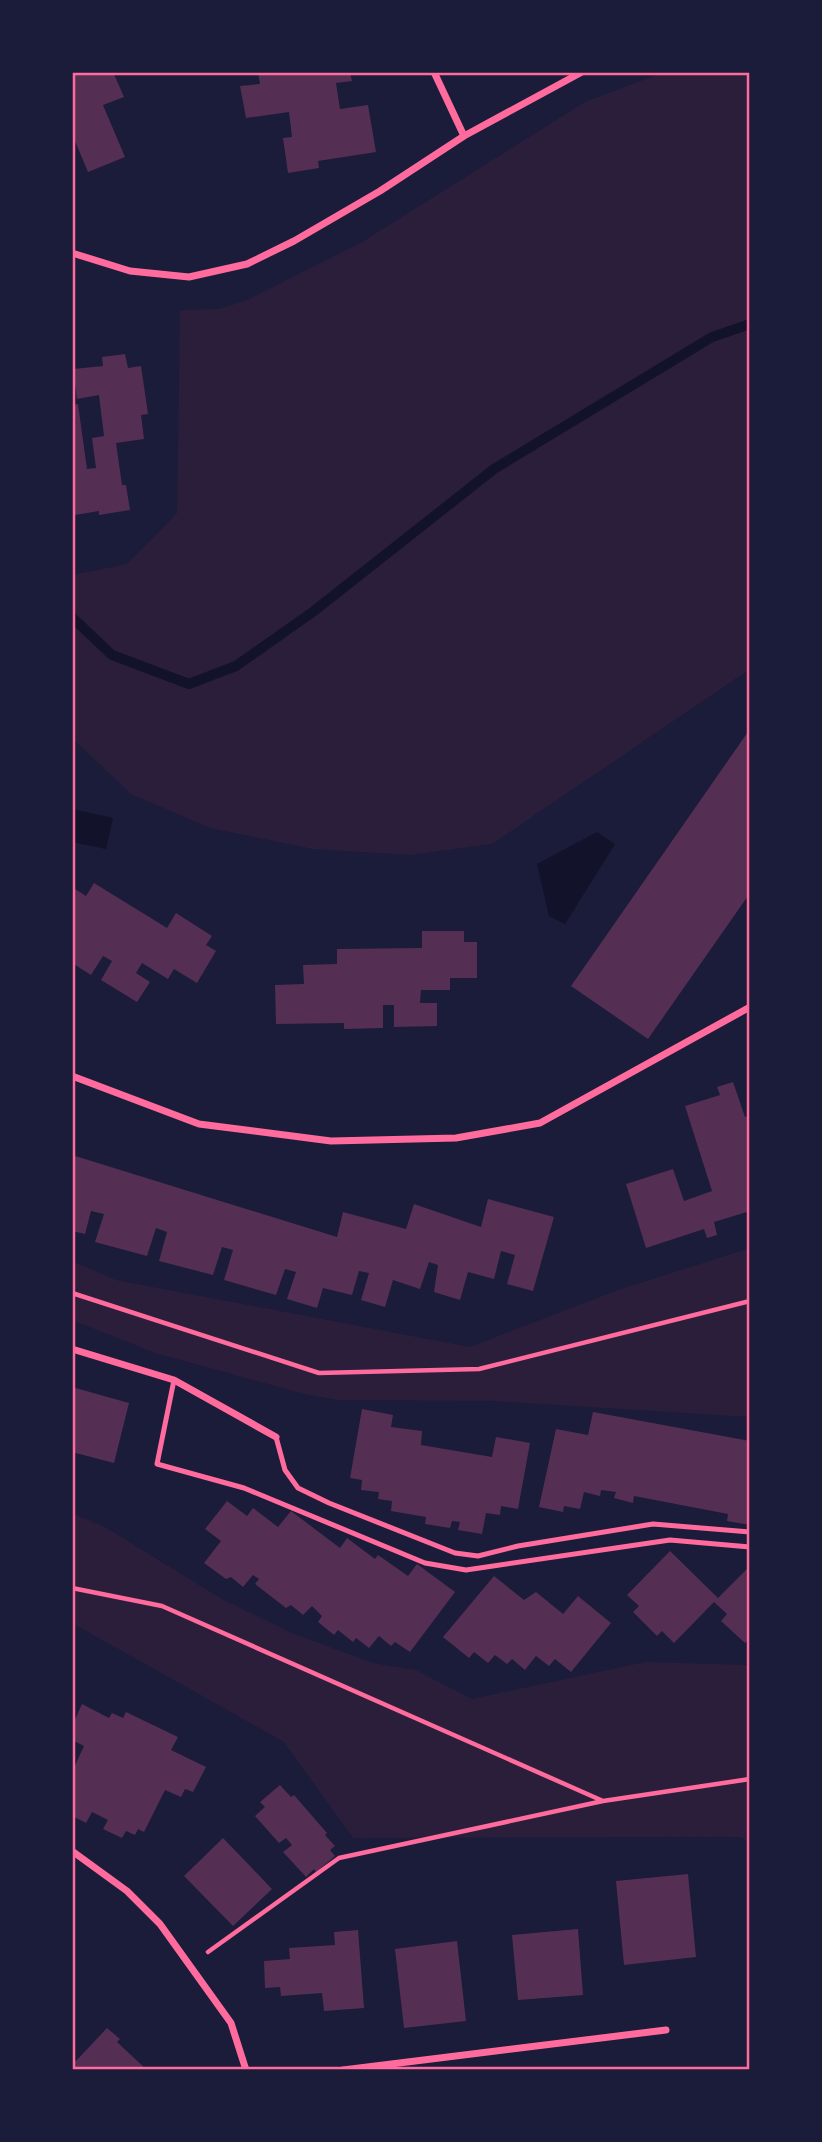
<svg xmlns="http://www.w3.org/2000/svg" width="822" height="2142" font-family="'Zilla Slab',serif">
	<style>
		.green { fill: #2a1e3b }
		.water { fill: #12122b }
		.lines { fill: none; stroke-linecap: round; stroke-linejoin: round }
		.stream { stroke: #12122b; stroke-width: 10 }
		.building { fill: #542f53 }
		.path { stroke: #ff6b9d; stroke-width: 4.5 }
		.service { stroke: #ff6b9d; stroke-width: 5 }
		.minor { stroke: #ff6b9d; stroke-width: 7 }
		.neatline { fill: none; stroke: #ff6b9d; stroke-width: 2.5 }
	</style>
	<rect width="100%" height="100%" fill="#1b1b3a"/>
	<path class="green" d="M664,72H750V669L492,844L411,855L313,849L210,828L131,794L72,738V575L127,564L177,513L180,310L220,309L247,300L362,242L585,102Z
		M750,1248V1417L492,1401L338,1400L304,1394L155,1353L72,1320V1261L116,1280L470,1347L618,1290Z
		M72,1513L105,1527L222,1599L292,1633L373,1663L416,1670L472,1699L645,1662L750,1665V1842L740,1837L353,1838L284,1742L72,1623Z"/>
	<path class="water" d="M72,809L113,818L106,849L72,842Z
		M597,832L615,844L565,924L549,916L537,864Z"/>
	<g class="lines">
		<path class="stream" d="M72,617L112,655L189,684L236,666L314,611L494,469L712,337L750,324"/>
	</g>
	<path class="building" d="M72,72H113L124,97L103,105L125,157L88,172L72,134Z
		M258,72H350L352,81L336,83L340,109L368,105L376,152L318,161L319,168L288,173L283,138L292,137L289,112L246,118L240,86L260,84Z
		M125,354L128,368L141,366L148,414L141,415L144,439L116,443L122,485H126L130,510L99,515V511L75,515L72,498V405L78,404L87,469L96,468L92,438L104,436L99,395L77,399L73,369L103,366L102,357Z
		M750,729V893L648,1039L571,986Z
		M94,883L167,928L176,913L212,936L206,945L216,951L197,983L174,969L168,979L142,963L136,973L150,982L137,1002L101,980L112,961L103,956L91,975L72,963V887L86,896Z
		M422,931H464V942H477V978H450V990H421L420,1003H437V1026L394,1027V1005H383V1028L344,1029V1023L276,1024L275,985L304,984L303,965L337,964V949L422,948Z
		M733,1082L745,1117L750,1115V1211L714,1222L717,1235L707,1238L704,1229L646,1248L626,1184L673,1169L684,1201L712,1191L685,1106L720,1095L717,1087Z
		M72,1155L337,1237L343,1212L406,1229L414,1204L481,1227L488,1199L554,1217L533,1291L507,1284L515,1255L501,1251L494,1279L468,1272L460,1300L434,1292L438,1265L429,1262L420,1289L393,1280L385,1307L361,1300L369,1273L359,1271L352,1295L323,1288L317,1308L287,1299L296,1272L285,1269L276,1295L224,1280L233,1250L222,1247L213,1275L159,1261L167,1232L156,1228L147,1256L95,1242L104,1214L91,1211L85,1234L72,1231Z
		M72,1387L129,1403L114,1463L72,1452Z
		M362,1409L393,1415L391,1427L422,1431L421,1445L492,1457L496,1437L530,1443L518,1509L501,1506L500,1515L486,1513L482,1534L458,1530L460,1522L452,1521L450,1528L425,1524L426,1517L391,1511L392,1501L378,1499L379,1492L361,1490L362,1480L350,1478Z
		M593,1412L750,1441V1525L727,1521L728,1514L634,1496L633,1503L614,1498L616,1492L601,1490L600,1496L584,1492L580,1509L564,1506L563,1512L539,1507L556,1429L588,1435Z
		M227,1501L247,1516L253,1508L278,1527L291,1511L340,1548L347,1538L375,1559L378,1555L408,1576L417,1564L455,1592L410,1652L395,1642L391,1646L379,1636L369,1648L356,1638L353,1642L338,1630L334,1635L318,1622L322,1616L312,1606L303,1615L291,1605L286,1608L255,1584L259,1579L253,1575L243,1587L231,1577L226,1579L204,1563L221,1541L205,1529Z
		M670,1551L718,1598L750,1566V1638L745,1643L721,1621L727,1614L714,1602L674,1643L662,1631L657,1636L633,1612L639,1606L627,1595Z
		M494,1576L524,1600L536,1592L563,1614L578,1596L611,1623L571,1672L555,1659L549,1666L536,1656L525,1670L512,1659L507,1664L495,1655L488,1663L474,1652L469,1658L443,1637Z
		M82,1704L109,1718L112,1713L123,1718L126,1712L178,1737L171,1750L206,1767L193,1792L185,1789L181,1797L165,1790L144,1832L138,1829L135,1835L126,1831L122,1838L103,1829L108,1820L92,1812L86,1823L72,1816V1772L84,1746L72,1740L74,1730L72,1726Z
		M280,1785L291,1797L294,1795L327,1833L325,1835L335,1846L330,1850L335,1856L316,1872L314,1869L306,1877L283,1852L292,1845L286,1838L279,1843L255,1816L265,1807L260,1802Z
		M223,1838L272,1889L233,1926L184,1876Z
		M688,1874L696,1957L624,1965L616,1881Z
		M578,1929L583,1995L518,2000L512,1935Z
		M358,1930L364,2008L324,2011L322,1993L281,1996L280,1987L265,1988L264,1961L290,1959L289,1948L335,1945L334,1932Z
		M457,1941L466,2021L404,2028L395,1949Z
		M107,2028L120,2039L117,2042L147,2070H72V2057L76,2061Z"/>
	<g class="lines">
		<path class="path" d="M72,1293L319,1373L479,1369L750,1301
			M72,1588L162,1606L603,1801
			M208,1952L339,1858L603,1801L750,1779"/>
		<path class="service" d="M174,1380L157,1464L244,1488L425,1563L466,1570L670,1540L750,1547
			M276,1437L285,1470L298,1488L329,1503L455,1553L478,1556L518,1546L653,1524L750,1532"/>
		<path class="minor" d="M434,72L464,136
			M72,253L130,271L189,277L247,264L294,241L380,191L464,136L582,72
			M72,1076L199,1124L331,1141L456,1138L540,1123L750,1007
			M72,1349L174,1380L276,1437
			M72,1851L127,1891L160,1924L231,2023L246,2070
			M343,2070L666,2030"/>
	</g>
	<rect width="822" height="2142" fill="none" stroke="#1b1b3a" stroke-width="147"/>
	<rect x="74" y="74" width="674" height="1994" class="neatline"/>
</svg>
